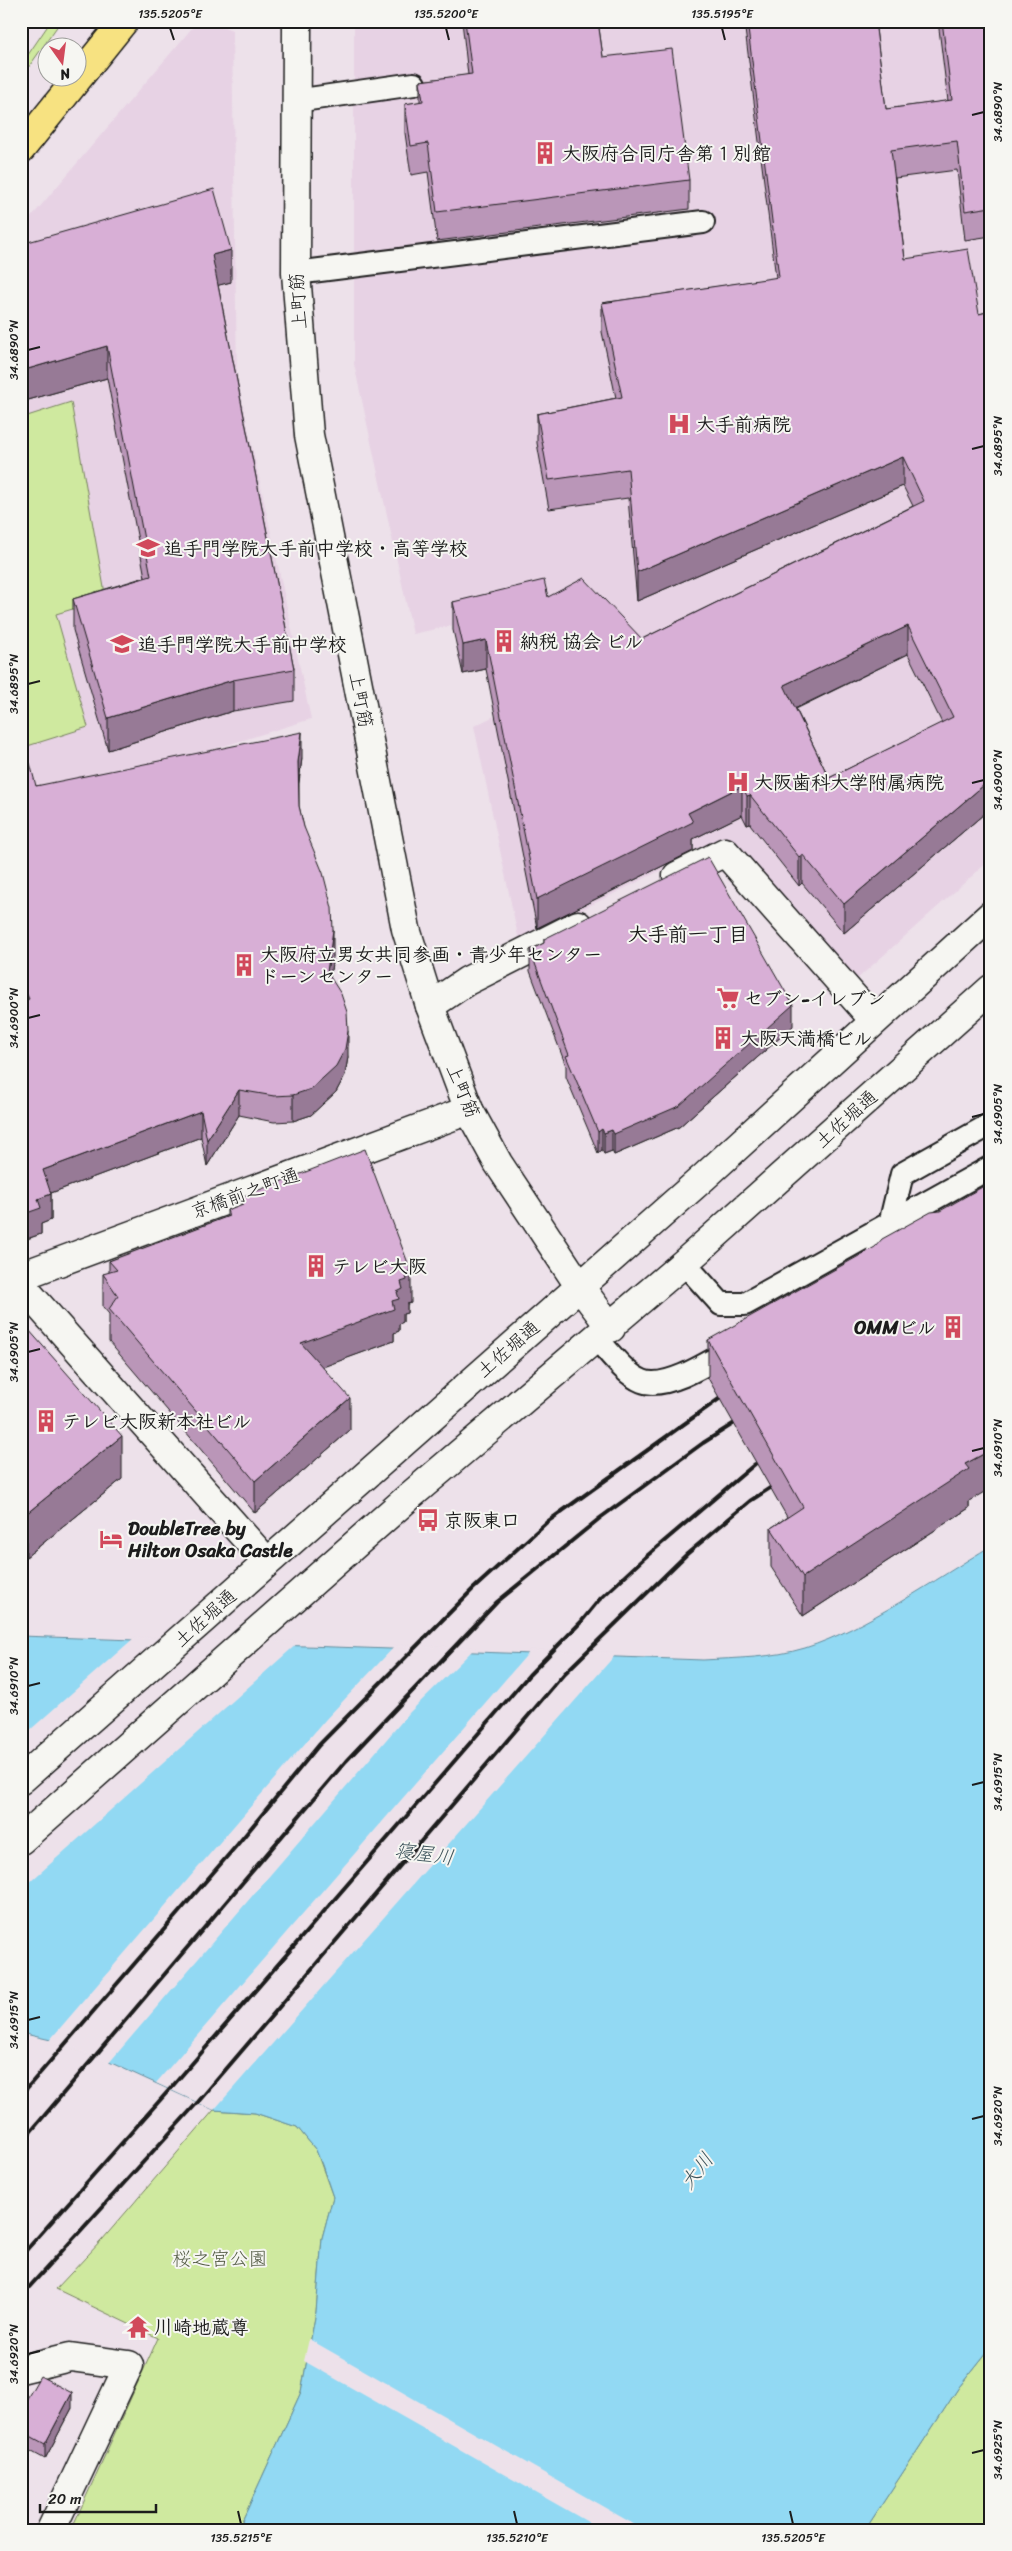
<svg xmlns="http://www.w3.org/2000/svg" width="1012" height="2551" font-family="Sriracha,'Klee One',sans-serif">
	<style>
		.built { fill: #e7d2e4 }
		.green { fill: #cfe99f; stroke: #76825e }
		.water { fill: #92d9f3; stroke: #638d9d }
		.pier { fill: #ede1ea }
		.lines { fill: none; stroke-linecap: round; stroke-linejoin: round }
		.lane-casing { stroke: #1c1c1c; stroke-width: 26 }
		.street-casing { stroke: #1c1c1c; stroke-width: 31 }
		.secondary-casing { stroke: #1c1c1c; stroke-width: 31 }
		.primary-casing { stroke: #1c1c1c; stroke-width: 31 }
		.lane { stroke: #f6f6f2; stroke-width: 22 }
		.street { stroke: #f6f6f2; stroke-width: 28 }
		.secondary { stroke: #f6f6f2; stroke-width: 28 }
		.primary { stroke: #f7e281; stroke-width: 28 }
		.rail { stroke: #1c1c1c; stroke-width: 4 }
		.wall { fill: #ba96b8; stroke: #1c1c1c; fill-rule: evenodd }
		.shaded-wall { fill: #977a96; stroke: #1c1c1c }
		.building { fill: #d8afd6; stroke: #1c1c1c; fill-rule: evenodd }
		.ticks { fill: none; stroke: #1c1c1c; stroke-width: 2 }
		.labels { text-anchor: middle; dominant-baseline: central; stroke-width: 4; stroke-linejoin: round; paint-order: stroke }
		.poi-label { font-size: 19px; font-weight: bold; fill: #1c1c1c; stroke: #f6f6f2; text-anchor: start }
		.street-label { font-size: 19px; fill: #1c1c1c; stroke: #f6f6f2 }
		.park-label { font-size: 19px; fill: #525a43; stroke: #f6f6f2 }
		.neighbourhood-label { font-size: 20px; font-weight: bold; fill: #1c1c1c; stroke: #f6f6f2 }
		.water-label { font-size: 20px; font-style: italic; fill: #3f555c; stroke: #f6f6f2 }
		.neatline { fill: none; stroke: #1c1c1c; stroke-width: 2 }
		.ticks-label { font-size: 12px; text-anchor: middle; fill: #1c1c1c }
	</style>
	<rect width="100%" height="100%" fill="#ede1ea"/>
	<filter id="ink" filterUnits="userSpaceOnUse"><feTurbulence type="fractalNoise" baseFrequency=".02" numOctaves="2"/><feDisplacementMap in="SourceGraphic" scale="10" xChannelSelector="R" yChannelSelector="G"/><feConvolveMatrix kernelMatrix="1 2 1 2 8 2 1 2 1" color-interpolation-filters="sRGB"/></filter>
	<g filter="url(#ink)">
		<path class="built" d="M198,21H209L232,30L237,376L311,719L101,784L21,1144V229Z
			M354,21H991V859L856,980L728,837L519,941L474,726L564,682L546,605L413,634L354,364Z"/>
		<path class="green" d="M51,21H61L21,78V65Z
			M71,402L106,599L56,614L88,727L21,748V418Z
			M214,2110L255,2113L297,2127L316,2150L333,2197L322,2238L316,2312L301,2392L238,2530H71L158,2338L56,2289L102,2240Z
			M991,2347V2530H865L959,2387Z"/>
		<path class="water" d="M991,1546V2347L959,2387L865,2530H238L301,2392L316,2312L322,2238L333,2197L322,2165L316,2150L297,2127L255,2113L214,2110L72,2045L21,2033V1636L703,1660C737,1658 772,1658 805,1648C865,1629 936,1579 991,1546Z"/>
		<path class="pier" d="M135,1637L299,1642L21,1890V1738Z
			M396,1645L475,1648L410,1712L108,2064L71,2047L48,2042L326,1719Z
			M531,1650L617,1653L214,2110L156,2083Z
			M309,2339L644,2530H602L304,2361Z"/>
		<g class="lines">
			<defs>
				<path id="lane" d="M295,101L414,84
					M296,273L703,222
					M684,1263L721,1304H745L991,1167
					M872,1266L890,1224L902,1174L991,1124
					M597,1339C610,1353 625,1374 642,1381C666,1391 713,1360 734,1348"/>
				<path id="street" d="M677,876L725,852L874,1020
					M430,1006L467,981L578,925
					M21,1276L469,1110
					M21,1285L267,1562
					M21,2369L70,2357L129,2365L51,2530"/>
				<path id="secondary" d="M297,21L296,273L309,435L406,929L430,1006L469,1110L498,1163L580,1287L611,1328
					M21,1780L704,1177L991,915
					M21,1840L411,1495L684,1263L991,989"/>
				<path id="primary" d="M21,149L124,21"/>
			</defs>
			<use href="#lane" class="lane-casing"/>
			<use href="#street" class="street-casing"/>
			<use href="#secondary" class="secondary-casing"/>
			<use href="#primary" class="primary-casing"/>
			<use href="#lane" class="lane"/>
			<use href="#street" class="street"/>
			<use href="#secondary" class="secondary"/>
			<use href="#primary" class="primary"/>
			<path class="rail" d="M21,2095L237,1845L319,1745L473,1589L547,1522L719,1399
				M21,2143L346,1761L497,1602L600,1518L703,1443L733,1424
				M21,2256L170,2089L529,1675L581,1622L599,1600L642,1560L755,1464
				M21,2296L198,2102L564,1674L687,1554L750,1501L770,1488"/>
		</g>
		<path class="wall" d="M462,21H598L603,57L689,180V209L437,241L428,172L411,175L405,133V104L420,102V81L468,75Z
			M744,21H875L886,109L948,101L939,29V21H991V236L965,240L957,170L895,178L905,259L979,314L991,311V808L844,933L802,883L799,886L750,824L747,825L742,815L693,839V851L537,928L486,669L463,674L453,630V602L548,597L642,639L913,506L903,486L637,601L628,498L549,509L537,443V414L616,398L602,332V303L776,278ZM908,654L942,723L829,778L796,709Z
			M21,244L231,282L218,285L294,669V701L233,711L108,750L73,630V599L145,577L107,378L21,402Z
			M302,758L299,783V806L333,956L330,977L348,1057L345,1075L336,1092L311,1115L293,1121L274,1122L239,1115L207,1166L201,1137L51,1193V1220L41,1224V1234L21,1241V764L36,786Z
			M544,939L793,1026L679,1127L614,1155L612,1151L604,1154L602,1150L598,1153L566,1077V1066L530,971V950L544,943Z
			M241,1197L411,1303L407,1304V1313L403,1314V1322L399,1324V1331L394,1333V1341L322,1367L350,1430L255,1513L109,1342V1314L103,1307V1274L109,1273V1261L227,1217V1210L241,1205Z
			M21,1321L122,1479L26,1557L21,1552Z
			M708,1340L969,1501V1508L803,1616L771,1567V1528L787,1517L708,1378Z
			M72,2408L45,2459L21,2446V2409Z"/>
		<path class="shaded-wall" d="M231,250V282L212,287V255Z
			M107,346V378L21,402V371Z
			M903,457V486L637,601V572Z
			M908,626V654L784,714V685Z
			M486,640V669L463,674V645Z
			M233,680V711L108,750V718Z
			M302,732V758L298,788V762Z
			M991,779V808L844,933V904Z
			M742,786V815L693,839V851L537,928V899L688,813Z
			M750,795V824L747,825V796Z
			M802,854V883L799,886V857Z
			M333,930V956L327,998V972Z
			M793,1005V1026L679,1127L614,1155V1134Z
			M348,1031V1057L345,1075L336,1092L311,1115L293,1121V1095Z
			M239,1090V1115L207,1166V1140Z
			M201,1111V1137L43,1196V1170Z
			M602,1129V1150L598,1153V1132Z
			M612,1130V1151L604,1154V1133Z
			M51,1194V1220L41,1224V1234L21,1241V1215L38,1199Z
			M411,1271V1303L407,1304V1313L403,1314V1322L399,1324V1331L394,1333V1341L301,1375V1343L392,1301L397,1292L405,1273Z
			M350,1398V1430L255,1513V1481Z
			M122,1436V1479L26,1557V1514Z
			M991,1450V1488L969,1501V1508L803,1616V1577L965,1464Z
			M72,2393V2408L45,2459V2444Z"/>
		<path class="building" d="M465,21H598L603,57L672,49L689,180L437,212L428,143L411,146L405,104L423,101L420,81L472,74Z
			M747,21H875L886,109L952,100L942,21H991V207L965,211L957,141L891,150L905,259L968,249L979,314L991,311V779L844,904L802,854L799,857L750,795L747,796L742,786L688,813L693,822L537,899L486,640L463,645L453,602L544,580L548,597L584,578L642,639L924,501L903,457L637,572L628,469L549,480L537,414L622,397L602,303L779,277ZM908,626L953,717L829,778L784,685Z
			M214,189L231,250L212,255L294,669L233,680L108,718L73,599L151,576L107,346L21,371V306L27,304L21,283V244Z
			M302,732L298,762L299,806L304,827L323,873L332,908L333,930L327,972L341,994L347,1012L348,1031L345,1049L336,1066L311,1089L293,1095L274,1096L239,1090L207,1140L201,1111L43,1170L51,1194L38,1199L41,1208L21,1215V1002L29,999L21,982V764L22,766L30,763L36,786Z
			M708,857L793,1005L679,1106L614,1134L612,1130L604,1133L602,1129L598,1132L566,1056L569,1055L530,950L544,943V939Z
			M365,1149L411,1271L405,1273L407,1280L401,1282L403,1289L397,1292L399,1299L392,1301L394,1309L301,1343L350,1398L255,1481L109,1309L118,1296L103,1274L117,1270L109,1261L229,1216L227,1210L243,1204L241,1197Z
			M991,1182V1450L965,1464L969,1469L803,1577L771,1528L803,1507L708,1340L875,1247L882,1239L931,1212L940,1211Z
			M21,1321L122,1436L26,1514L21,1509Z
			M40,2376L72,2393L45,2444L21,2431V2409Z"/>
	</g>
	<path class="ticks" d="M170,28L174,40M446,28L449,40M722,28L725,40M972,115L984,112M28,350L40,347M972,449L984,446M28,684L40,681M972,783L984,780M28,1018L40,1015M972,1117L984,1114M28,1352L40,1349M972,1451L984,1448M28,1686L40,1683M972,1785L984,1782M28,2020L40,2017M972,2119L984,2116M28,2354L40,2351M972,2453L984,2450M238,2511L241,2524M514,2511L517,2524M790,2511L793,2524"/>
	<defs>
		<symbol id="building-bare" viewBox="-9 -9 18 18"><path d="M-4-6H4V6H1V3H-1V6H-4ZM-2.5-4.3h1.7v1.8h-1.7ZM.8-4.3h1.7v1.8H.8ZM-2.5-1h1.7V.8h-1.7ZM.8-1h1.7V.8H.8Z" fill="#d1495b" stroke="#f6f6f2" stroke-width="2.5" paint-order="stroke"/></symbol>
		<symbol id="hospital-bare" viewBox="-9 -9 18 18"><path d="M-5-5h3v3.5h4V-5h3V5h-3V1.5h-4V5h-3Z" fill="#d1495b" stroke="#f6f6f2" stroke-width="2.5" paint-order="stroke"/></symbol>
		<symbol id="school-bare" viewBox="-9 -9 18 18"><path d="M0-5L7-2L0 1L-7-2ZM-4 1L0 2.5L4 1V4Q0 6-4 4Z" fill="#d1495b" stroke="#f6f6f2" stroke-width="2.5" paint-order="stroke"/></symbol>
		<symbol id="supermarket-bare" viewBox="-9 -9 18 18"><path d="M-6-5.5h2.5l.6 2H6L4.5 2H-2.5L-4.4-4H-6ZM-1.5 3.2a1.3 1.3 0 1 0 .1 0ZM3 3.2a1.3 1.3 0 1 0 .1 0Z" fill="#d1495b" stroke="#f6f6f2" stroke-width="2.5" paint-order="stroke"/></symbol>
		<symbol id="bus-bare" viewBox="-9 -9 18 18"><path d="M-5-6H5V4H4V6H2V4H-2V6H-4V4H-5ZM-3.5-4V0h7V-4ZM-3.5 1.2v1.5H-2V1.2ZM2 1.2v1.5H3.5V1.2Z" fill="#d1495b" stroke="#f6f6f2" stroke-width="2.5" paint-order="stroke"/></symbol>
		<symbol id="hotel-bare" viewBox="-9 -9 18 18"><path d="M-6-4.5h1.5V1H6V5H4.5V3h-9V5H-6ZM-4 0a1.8 1.8 0 1 1 3.6 0ZM.5 0V-2.5h3Q6-2.5 6 0Z" fill="#d1495b" stroke="#f6f6f2" stroke-width="2.5" paint-order="stroke"/></symbol>
		<symbol id="temple-bare" viewBox="-9 -9 18 18"><path d="M0-6L5-2H3V0L6.5 2.5H4V6H1.5V3h-3V6H-4V2.5H-6.5L-3 0V-2H-5Z" fill="#d1495b" stroke="#f6f6f2" stroke-width="2.5" paint-order="stroke"/></symbol>
	</defs>
	<g fill-rule="evenodd">
		<use href="#building-bare" x="529" y="137" width="32" height="32"/>
		<use href="#hospital-bare" x="663" y="408" width="32" height="32"/>
		<use href="#school-bare" x="132" y="532" width="32" height="32"/>
		<use href="#building-bare" x="488" y="625" width="32" height="32"/>
		<use href="#school-bare" x="106" y="628" width="32" height="32"/>
		<use href="#hospital-bare" x="722" y="766" width="32" height="32"/>
		<use href="#building-bare" x="228" y="949" width="32" height="32"/>
		<use href="#supermarket-bare" x="712" y="982" width="32" height="32"/>
		<use href="#building-bare" x="707" y="1022" width="32" height="32"/>
		<use href="#building-bare" x="300" y="1250" width="32" height="32"/>
		<use href="#building-bare" x="937" y="1311" width="32" height="32"/>
		<use href="#building-bare" x="30" y="1405" width="32" height="32"/>
		<use href="#bus-bare" x="412" y="1504" width="32" height="32"/>
		<use href="#hotel-bare" x="95" y="1523" width="32" height="32"/>
		<use href="#temple-bare" x="122" y="2311" width="32" height="32"/>
	</g>
	<g class="labels">
		<g class="poi-label">
			<text x="562" y="153">大阪府合同庁舎第１別館</text>
			<text x="696" y="424">大手前病院</text>
			<text x="164" y="548">追手門学院大手前中学校・高等学校</text>
			<text x="520" y="641">納税 協会 ビル</text>
			<text x="138" y="644">追手門学院大手前中学校</text>
			<text x="754" y="782">大阪歯科大学附属病院</text>
			<text x="260" y="954">大阪府立男女共同参画・青少年センター<tspan x="260" dy="22">ドーンセンター</tspan></text>
			<text x="744" y="998">セブン-イレブン</text>
			<text x="740" y="1038">大阪天満橋ビル</text>
			<text x="332" y="1266">テレビ大阪</text>
			<text x="936" y="1327" text-anchor="end">OMMビル</text>
			<text x="62" y="1421">テレビ大阪新本社ビル</text>
			<text x="444" y="1520">京阪東口</text>
			<text x="128" y="1528">DoubleTree by<tspan x="128" dy="22">Hilton Osaka Castle</tspan></text>
			<text x="154" y="2327">川崎地蔵尊</text>
		</g>
		<g class="street-label">
			<text transform="translate(298 301) rotate(-94)">上町筋</text>
			<text transform="translate(361 700) rotate(79)">上町筋</text>
			<text transform="translate(463 1091) rotate(67)">上町筋</text>
			<text transform="translate(846 1119) rotate(-42)">土佐堀通</text>
			<text transform="translate(245 1193) rotate(-20)">京橋前之町通</text>
			<text transform="translate(508 1349) rotate(-41)">土佐堀通</text>
			<text transform="translate(205 1618) rotate(-42)">土佐堀通</text>
		</g>
		<g class="park-label">
			<text x="220" y="2258">桜之宮公園</text>
		</g>
		<g class="neighbourhood-label">
			<text x="688" y="934">大手前一丁目</text>
		</g>
		<g class="water-label">
			<text transform="translate(424 1854) rotate(8)">寝屋川</text>
			<text transform="translate(697 2171) rotate(-52)">大川</text>
		</g>
	</g>
	<rect width="1012" height="2551" fill="none" stroke="#f6f6f2" stroke-width="55"/>
	<g transform="translate(62 62) rotate(166)"><circle r="24" fill="#f6f6f2" stroke="#9f9f9c"/>
	<path d="M0-4L9 19L0 12L-9 19Z" fill="#d1495b"/>
	<text y="-8" font-size="14" font-weight="bold" text-anchor="middle" fill="#1c1c1c">N</text>
	</g>
	<path d="M40 2504v8h116v-8" fill="none" stroke="#1c1c1c" stroke-width="2.5"/>
	<text x="48" y="2504" font-size="15" fill="#1c1c1c" stroke="#f6f6f2" stroke-width="4" paint-order="stroke">20 m</text>
	<rect x="28" y="28" width="956" height="2496" class="neatline"/>
	<g class="ticks-label">
		<text x="170" y="18">135.5205°E</text>
		<text x="446" y="18">135.5200°E</text>
		<text x="722" y="18">135.5195°E</text>
		<text transform="translate(998 112) rotate(-90)" y="4">34.6890°N</text>
		<text transform="translate(14 350) rotate(-90)" y="4">34.6890°N</text>
		<text transform="translate(998 446) rotate(-90)" y="4">34.6895°N</text>
		<text transform="translate(14 684) rotate(-90)" y="4">34.6895°N</text>
		<text transform="translate(998 780) rotate(-90)" y="4">34.6900°N</text>
		<text transform="translate(14 1018) rotate(-90)" y="4">34.6900°N</text>
		<text transform="translate(998 1114) rotate(-90)" y="4">34.6905°N</text>
		<text transform="translate(14 1352) rotate(-90)" y="4">34.6905°N</text>
		<text transform="translate(998 1448) rotate(-90)" y="4">34.6910°N</text>
		<text transform="translate(14 1686) rotate(-90)" y="4">34.6910°N</text>
		<text transform="translate(998 1782) rotate(-90)" y="4">34.6915°N</text>
		<text transform="translate(14 2020) rotate(-90)" y="4">34.6915°N</text>
		<text transform="translate(998 2116) rotate(-90)" y="4">34.6920°N</text>
		<text transform="translate(14 2354) rotate(-90)" y="4">34.6920°N</text>
		<text transform="translate(998 2450) rotate(-90)" y="4">34.6925°N</text>
		<text x="241" y="2542">135.5215°E</text>
		<text x="517" y="2542">135.5210°E</text>
		<text x="793" y="2542">135.5205°E</text>
	</g>
</svg>
